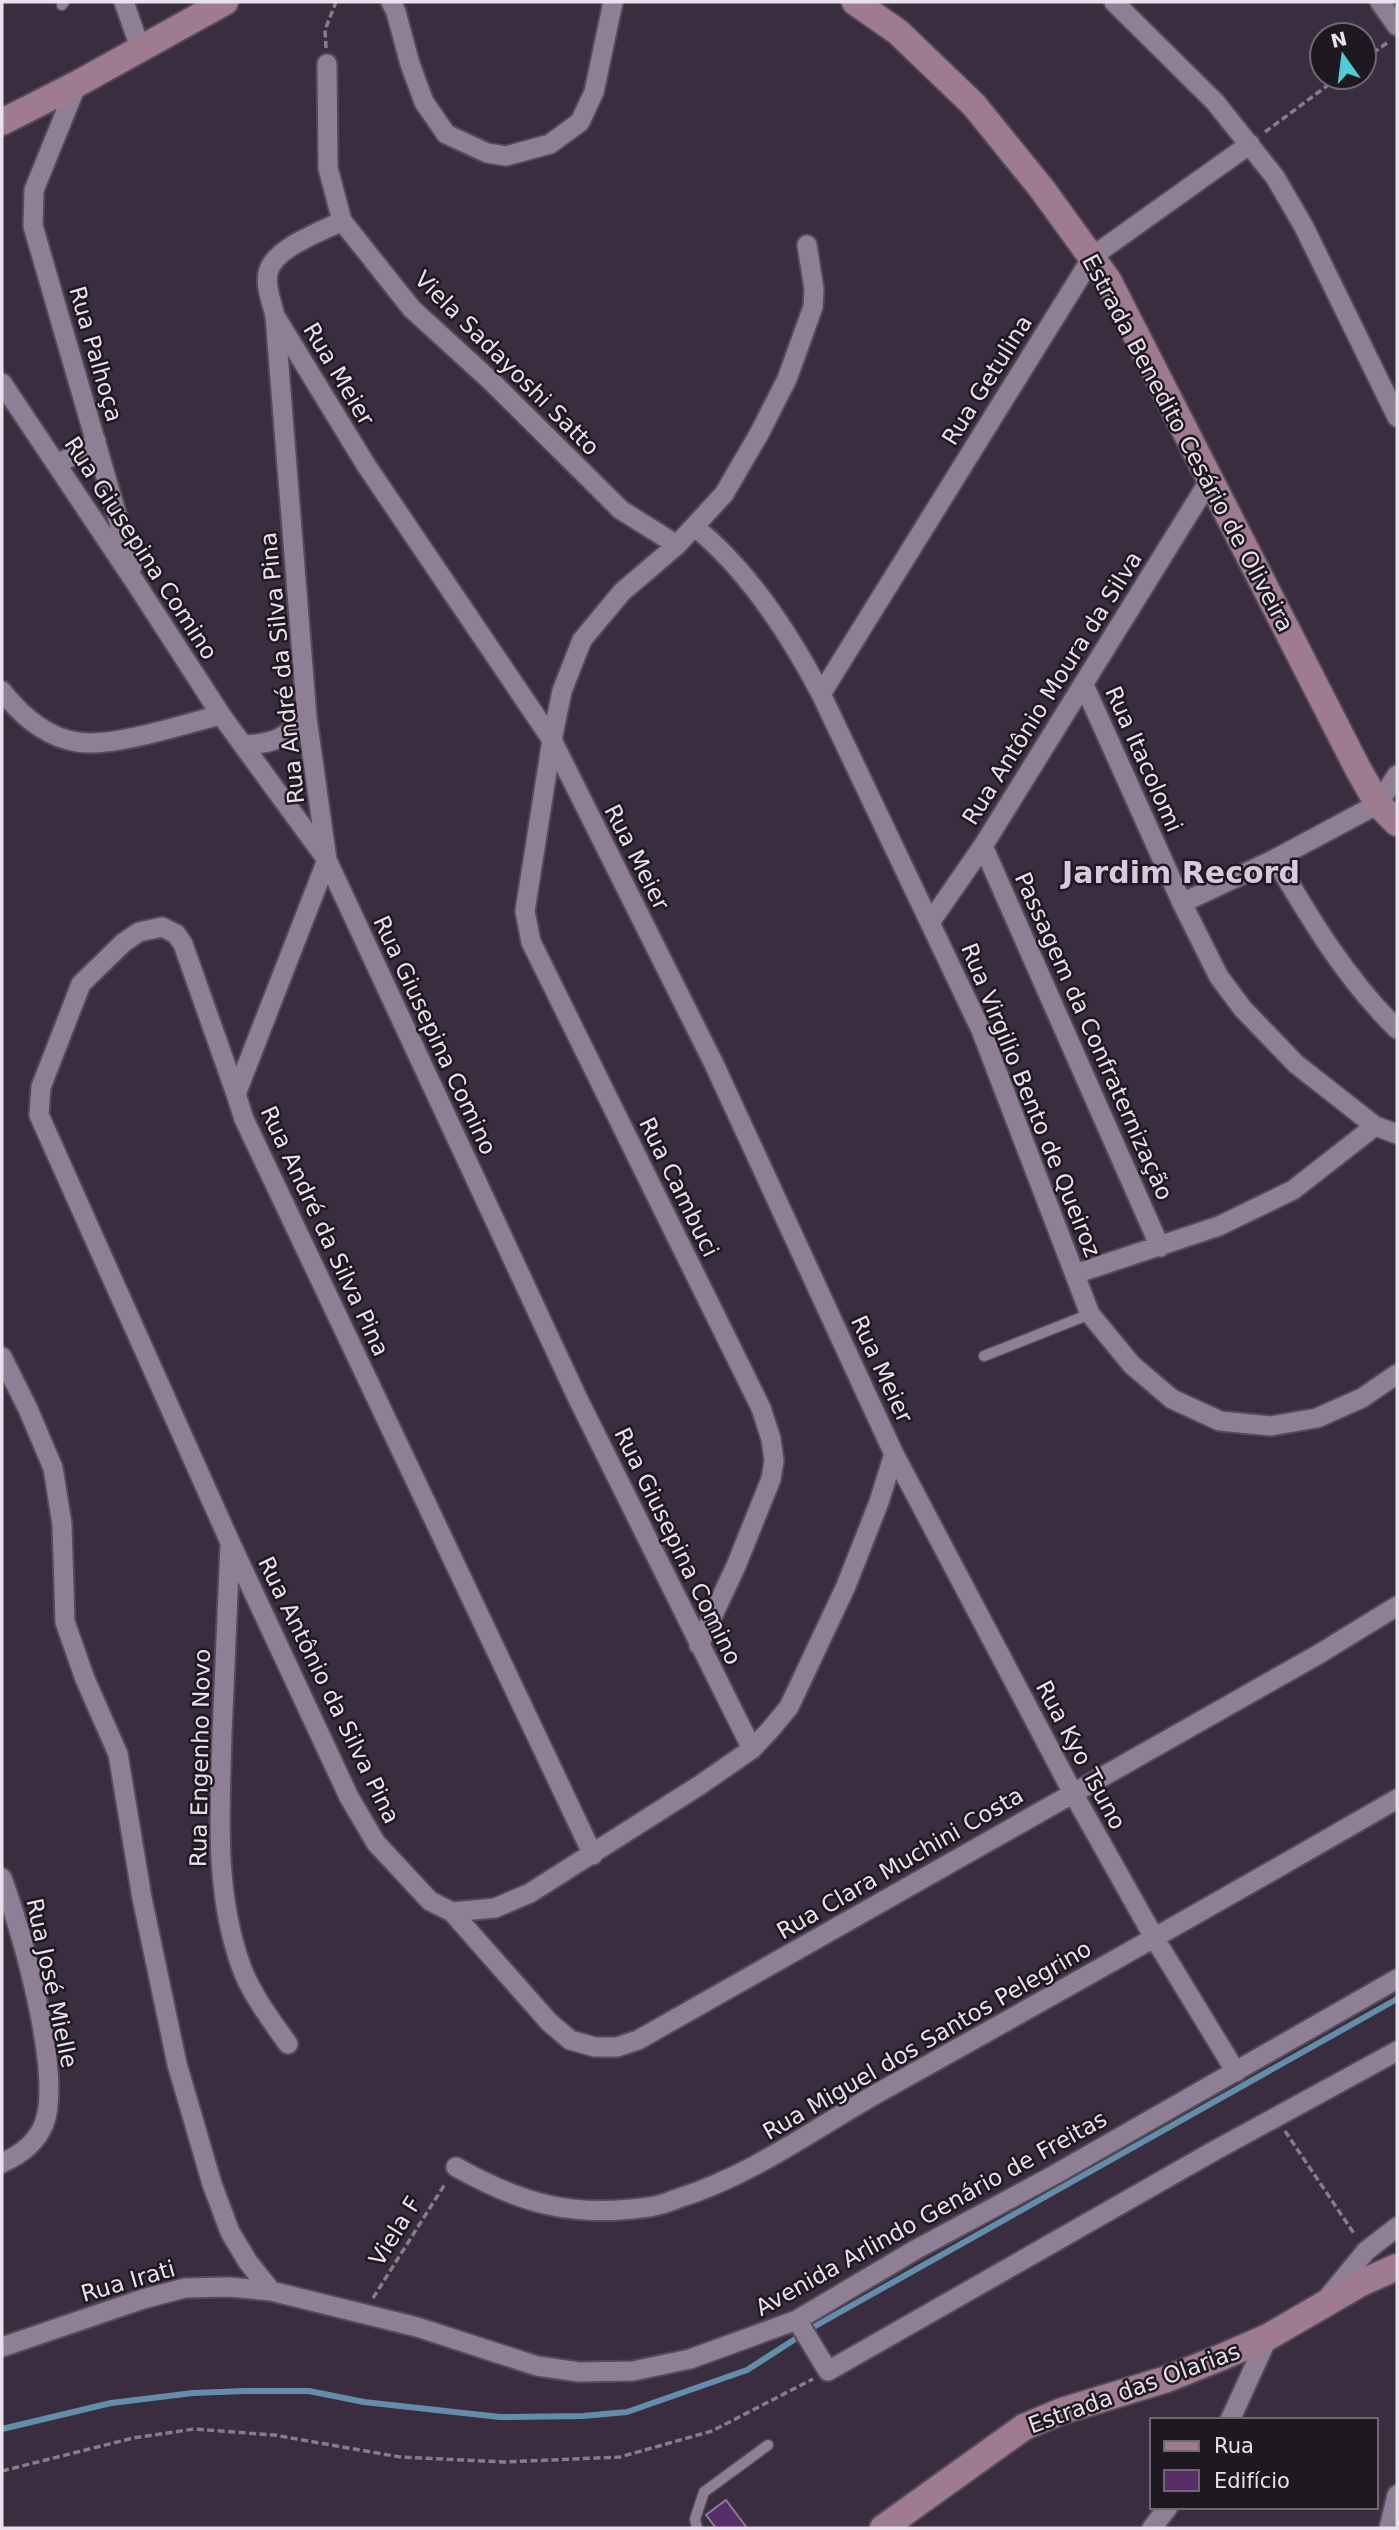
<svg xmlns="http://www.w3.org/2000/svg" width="1399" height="2530" font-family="'DejaVu Sans',sans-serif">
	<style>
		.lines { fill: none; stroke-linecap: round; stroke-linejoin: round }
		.stream { stroke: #628eac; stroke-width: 6 }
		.building { fill: #592c6a; stroke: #8c7d93; stroke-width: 2 }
		.lane-casing { stroke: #554a59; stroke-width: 13 }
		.street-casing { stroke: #554a59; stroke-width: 23 }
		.secondary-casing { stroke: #554a59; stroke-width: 30 }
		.path { stroke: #877c8b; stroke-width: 3.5; stroke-dasharray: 7 3.5; stroke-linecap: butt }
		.lane { stroke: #8e7f95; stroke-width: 10 }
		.street { stroke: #8e7f95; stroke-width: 19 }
		.secondary { stroke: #9f7b90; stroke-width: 26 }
		.labels { text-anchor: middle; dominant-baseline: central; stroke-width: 5; stroke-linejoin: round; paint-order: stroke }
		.street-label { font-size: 23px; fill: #e9e1ec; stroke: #1e1820 }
		.district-label { font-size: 30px; font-weight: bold; fill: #d9c8e0; stroke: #1e1820 }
	</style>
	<rect width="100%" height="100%" fill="#3a2d3f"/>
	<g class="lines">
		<path class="stream" d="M2,2429L111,2403L193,2393L245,2391H309L364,2402L500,2417L583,2416L627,2412L747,2370L817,2325L1397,1999"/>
	</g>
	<path class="building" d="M726,2500L747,2528H716L706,2515Z"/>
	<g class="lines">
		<defs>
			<path id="lane" d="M62,5L64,2
				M984,1356L1090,1314
				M697,2528L695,2519L704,2492L768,2445"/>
			<path id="street" d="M124,2L140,48
				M391,2L396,12L410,64L424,102L446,134L487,153L506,156L550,144L580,122L594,92L613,2
				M1114,2L1215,102L1275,177L1304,227L1397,417
				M1380,2L1397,26
				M327,64L328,168L342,221L412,309L492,382L621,510L677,545
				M77,84L34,190L33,226L132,567
				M342,221C321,232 273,248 268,273C265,286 272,303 275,316L307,718L327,860L236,1094L244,1119L593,1855
				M275,316L366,465L552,740L714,1064L894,1454L1073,1793L1155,1939L1236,2072
				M2,383L137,585L221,715L327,860L578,1399L752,1749
				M57,465L96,441
				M695,527C749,571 789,633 821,694L981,1030L1090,1314L1132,1365L1172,1399L1220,1421L1271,1426L1317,1418L1362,1398L1397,1374
				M1084,685L1182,903L1219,977L1243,1009L1296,1064L1375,1126L1397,1134
				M2,691C20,714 46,737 77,742C113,748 183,724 221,715
				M821,694L1093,256L1250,144
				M245,745C277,743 282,738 307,718
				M983,846L1160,1247
				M1275,859C1311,920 1346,979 1397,1029
				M1182,903L1275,859L1378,804L1397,775
				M931,921L983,846L1211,478
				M236,1094L183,944L176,934L162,927L139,932L123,943L81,984L41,1087L39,1115L230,1542L349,1797L376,1843L430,1901L452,1912L495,1908L530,1893L700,1785L752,1749L770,1730L789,1707L846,1586L879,1502L894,1454
				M1075,1274L1219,1226L1293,1190L1375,1126
				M2,1357L28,1409L53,1468L62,1524L65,1622L85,1679L118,1754L142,1898L177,2064L212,2184L230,2232L248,2262L271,2291L417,2327L537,2366L579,2372L633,2371L690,2359L797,2320L915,2250L1054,2175L1397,1979
				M230,1546C227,1609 225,1671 222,1733C220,1812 214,1891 241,1966C251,1994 271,2020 288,2044
				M699,1645L736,1566L771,1479L774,1461L771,1439L761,1408L531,942L525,911L552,740L562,691L582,640L622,592L677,545L724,494L759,434L787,379L813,307L814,289L807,245
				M2,1878C21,1929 63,2074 44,2124C36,2144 20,2155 2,2163
				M452,1912L549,2022L570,2040L595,2047H617L638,2040L1319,1654L1397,1606
				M456,2167C522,2204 572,2218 649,2207C659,2206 669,2202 679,2198C750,2176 811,2131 876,2094C1050,1997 1224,1899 1397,1799
				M1329,2296L1366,2251L1397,2227
				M797,2320L828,2371L1212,2152L1397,2051
				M2,2347L143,2299L185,2288L229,2287L271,2291
				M1230,2420L1268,2337
				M1152,2528L1168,2507
				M1389,2528L1397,2495"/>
			<path id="secondary" d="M855,2L898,32L974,105L1042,189L1108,280L1358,769L1378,804L1397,823
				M2,122L77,84L225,2
				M883,2528L1024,2427L1062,2411L1167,2379L1222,2357L1268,2337L1361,2283L1397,2267"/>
		</defs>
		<use href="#lane" class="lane-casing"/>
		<use href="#street" class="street-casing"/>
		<use href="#secondary" class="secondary-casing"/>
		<path class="path" d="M326,48L325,30L336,2
			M1364,59L1387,43
			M1265,132L1339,77
			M1285,2131L1355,2235
			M373,2298L445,2184
			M2,2471L133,2438L194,2429L274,2435L400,2457L504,2462L620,2457L712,2431L813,2379"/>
		<use href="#lane" class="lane"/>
		<use href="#street" class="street"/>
		<use href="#secondary" class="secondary"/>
	</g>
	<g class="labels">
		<g class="street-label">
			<text transform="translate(96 354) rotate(74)">Rua Palhoça</text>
			<text transform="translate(507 363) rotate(45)">Viela Sadayoshi Satto</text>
			<text transform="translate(339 374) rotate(59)">Rua Meier</text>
			<text transform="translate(987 380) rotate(-58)">Rua Getulina</text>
			<text transform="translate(1188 443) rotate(62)">Estrada Benedito Cesário de Oliveira</text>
			<text transform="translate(141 548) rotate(57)">Rua Giusepina Comino</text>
			<text transform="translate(282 668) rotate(-96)">Rua André da Silva Pina</text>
			<text transform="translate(1052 688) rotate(-58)">Rua Antônio Moura da Silva</text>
			<text transform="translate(1144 759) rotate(66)">Rua Itacolomi</text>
			<text transform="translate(637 857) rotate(63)">Rua Meier</text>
			<text transform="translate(435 1035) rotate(65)">Rua Giusepina Comino</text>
			<text transform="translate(1094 1036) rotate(66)">Passagem da Confraternização</text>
			<text transform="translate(1031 1100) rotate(68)">Rua Virgilio Bento de Queiroz</text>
			<text transform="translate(679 1187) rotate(64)">Rua Cambuci</text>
			<text transform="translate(325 1231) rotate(65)">Rua André da Silva Pina</text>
			<text transform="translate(882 1369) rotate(65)">Rua Meier</text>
			<text transform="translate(678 1546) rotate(64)">Rua Giusepina Comino</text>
			<text transform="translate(329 1690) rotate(64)">Rua Antônio da Silva Pina</text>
			<text transform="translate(1081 1755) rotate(62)">Rua Kyo Tsuno</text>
			<text transform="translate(200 1758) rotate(-89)">Rua Engenho Novo</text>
			<text transform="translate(900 1863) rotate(-30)">Rua Clara Muchini Costa</text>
			<text transform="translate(52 1983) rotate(78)">Rua José Mielle</text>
			<text transform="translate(927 2040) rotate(-30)">Rua Miguel dos Santos Pelegrino</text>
			<text transform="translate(931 2213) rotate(-29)">Avenida Arlindo Genário de Freitas</text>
			<text transform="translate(395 2231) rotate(-58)">Viela F</text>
			<text transform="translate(128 2281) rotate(-16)">Rua Irati</text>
			<text transform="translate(1134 2388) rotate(-20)">Estrada das Olarias</text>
		</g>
		<g class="district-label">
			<text x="1181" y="872">Jardim Record</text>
		</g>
	</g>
	<rect width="1399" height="2530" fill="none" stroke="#e9e1ec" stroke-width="7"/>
	<rect x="1150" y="2418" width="228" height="91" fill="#1e1820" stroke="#6f6872" stroke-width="2"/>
	<rect x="1164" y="2441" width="35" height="10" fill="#9f7b90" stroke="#6f6872" stroke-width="2"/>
	<text x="1214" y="2453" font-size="21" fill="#e9e1ec">Rua</text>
	<rect x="1164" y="2470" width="35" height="21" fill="#592c6a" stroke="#6f6872" stroke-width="2"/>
	<text x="1214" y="2488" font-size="21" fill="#e9e1ec">Edifício</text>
	<g transform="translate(1343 56) rotate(346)"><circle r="33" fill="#1e1820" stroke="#6f6872" stroke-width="2"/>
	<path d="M0-5L12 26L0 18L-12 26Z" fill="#52cbd8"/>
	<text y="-10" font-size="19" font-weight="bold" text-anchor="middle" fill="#e9e1ec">N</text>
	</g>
</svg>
